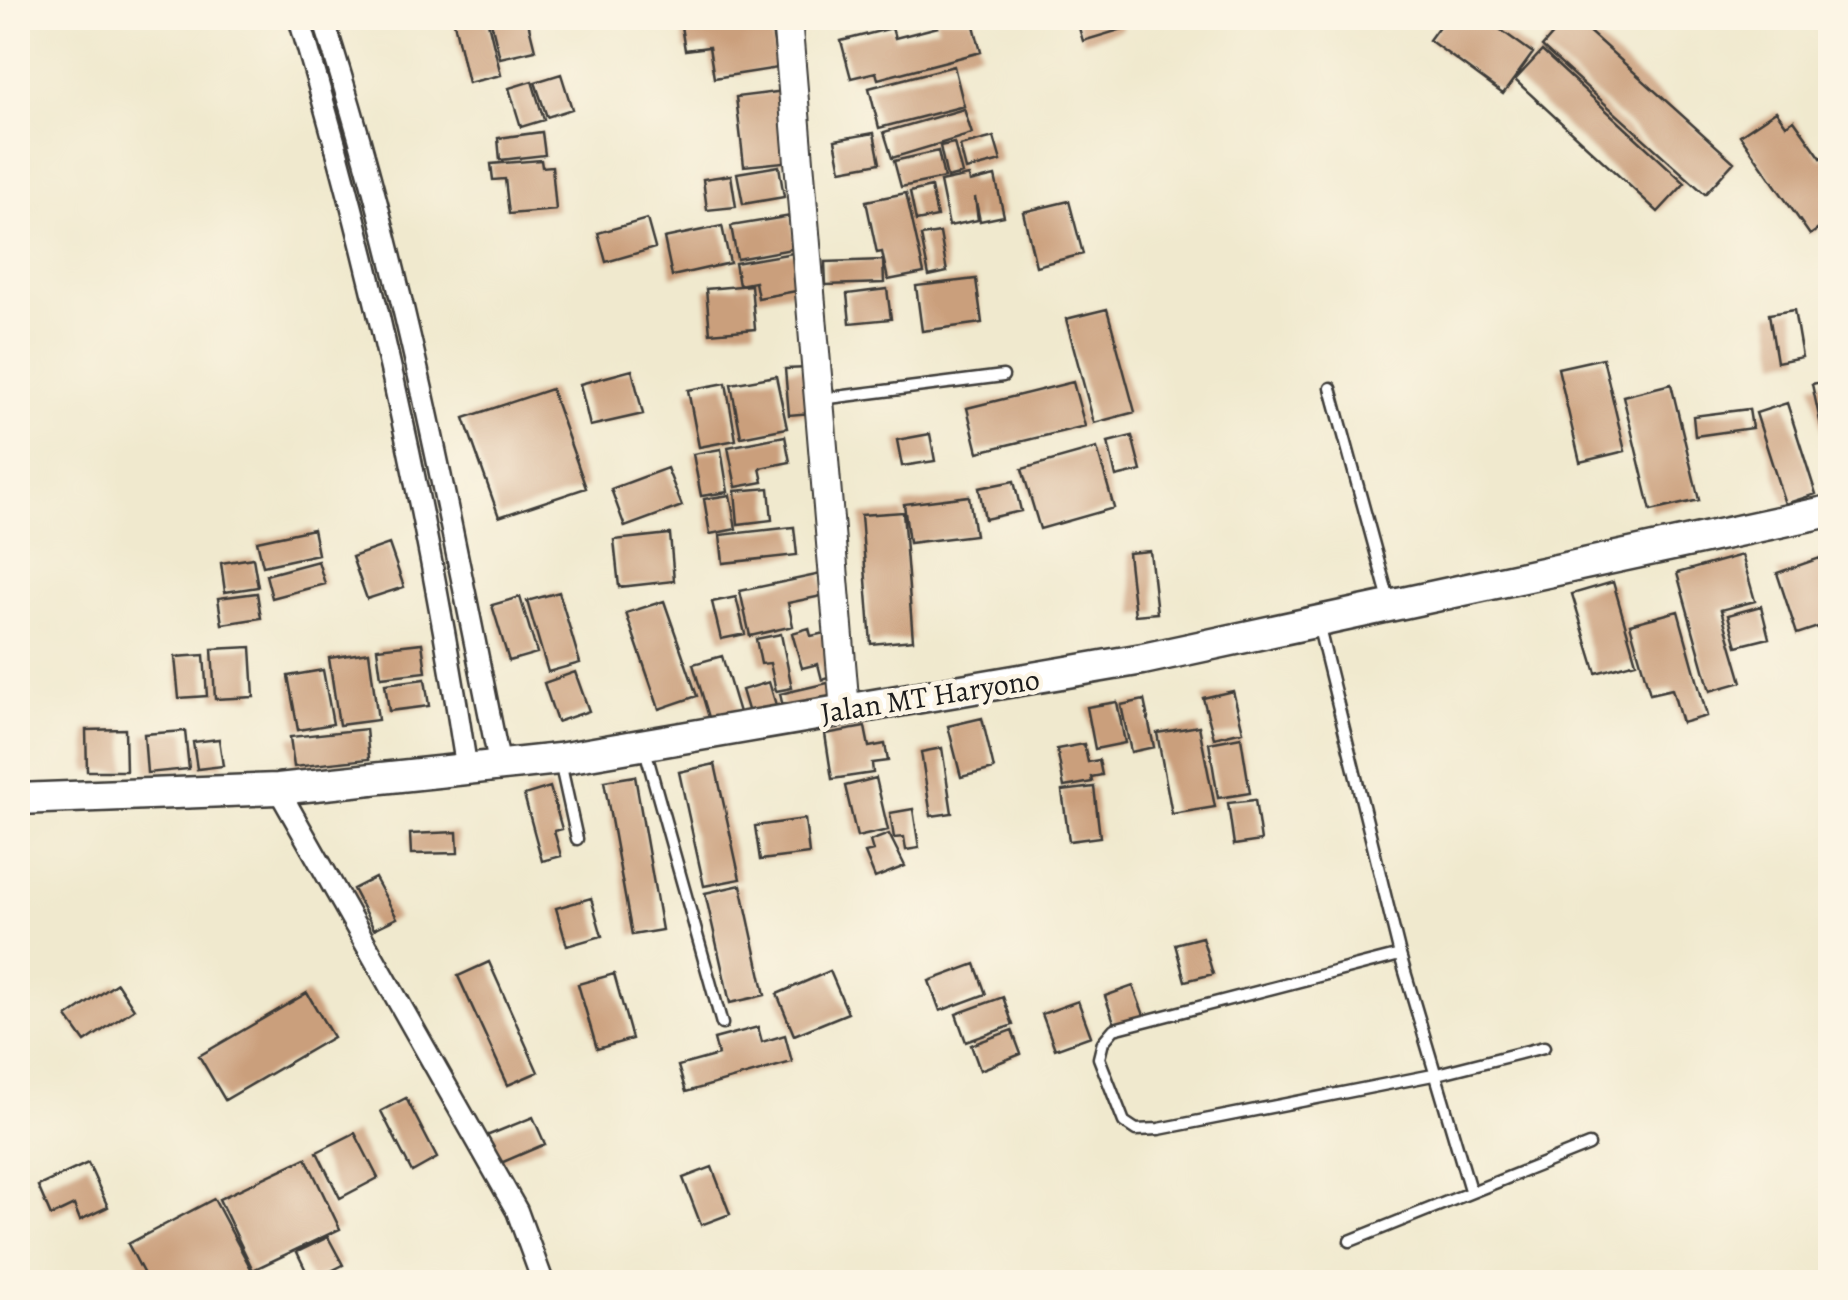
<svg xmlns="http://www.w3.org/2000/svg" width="1848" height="1300" font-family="Alegreya,serif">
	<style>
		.building { fill: #ca9f7c }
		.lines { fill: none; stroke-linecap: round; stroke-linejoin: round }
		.service-casing { stroke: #3c3b37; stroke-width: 15 }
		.minor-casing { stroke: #3c3b37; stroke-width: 25 }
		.tertiary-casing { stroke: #3c3b37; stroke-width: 32 }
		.secondary-casing { stroke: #3c3b37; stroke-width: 35 }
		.service { stroke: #fff; stroke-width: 10 }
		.minor { stroke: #fff; stroke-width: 20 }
		.tertiary { stroke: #fff; stroke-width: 28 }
		.secondary { stroke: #fff; stroke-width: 30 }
		.labels { text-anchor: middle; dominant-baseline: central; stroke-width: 9; stroke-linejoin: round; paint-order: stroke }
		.street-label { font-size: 30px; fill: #1c1c1c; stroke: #fcf5e5 }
	</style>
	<rect width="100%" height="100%" fill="#fcf5e5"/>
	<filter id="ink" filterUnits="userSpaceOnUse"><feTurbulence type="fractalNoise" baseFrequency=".01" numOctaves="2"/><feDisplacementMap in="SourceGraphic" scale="20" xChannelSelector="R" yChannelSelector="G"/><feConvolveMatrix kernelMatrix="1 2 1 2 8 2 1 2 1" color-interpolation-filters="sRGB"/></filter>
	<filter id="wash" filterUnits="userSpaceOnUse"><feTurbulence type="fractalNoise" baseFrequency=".0048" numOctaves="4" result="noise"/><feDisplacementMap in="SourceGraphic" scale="40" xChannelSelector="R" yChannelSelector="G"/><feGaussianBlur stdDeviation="2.25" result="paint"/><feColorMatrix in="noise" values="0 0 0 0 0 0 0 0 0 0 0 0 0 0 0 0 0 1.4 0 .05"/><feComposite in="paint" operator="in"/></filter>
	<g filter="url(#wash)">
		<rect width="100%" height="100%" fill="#f0e9ce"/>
		<g id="blocks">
			<path class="building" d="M453,18H487L501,75L468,83Z
				M490,18H527L535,50L500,58Z
				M699,18H770L778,68L714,78L709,47L685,50L680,20Z
				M935,18H972L981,52L878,79L876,72L851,78L841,41L892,28L895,38L938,27Z
				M1076,18H1119L1123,29L1083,41Z
				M1445,18H1484L1533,53L1503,94L1429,40Z
				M1537,18H1574L1734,162L1705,194L1542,47L1554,33Z
				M1542,51L1685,183L1658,212L1515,80Z
				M954,66L964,106L879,128L869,88Z
				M561,74L572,109L547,117L535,82Z
				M532,81L544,120L521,127L509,88Z
				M785,91L794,161L744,166L736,97Z
				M964,109L972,134L892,158L884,132Z
				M1776,111L1786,125L1794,120L1821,158L1828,154L1830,158V221L1810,235L1740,135Z
				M542,132L545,155L500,160L498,138Z
				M874,133L880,163L841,170L835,140Z
				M994,137L1001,161L966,170L960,146Z
				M954,143L962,174L947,178L940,146Z
				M938,151L944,178L901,187L894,161Z
				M541,160L542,167L552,166L556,210L509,214L505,179L493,180L491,164Z
				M779,166L784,197L743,204L737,173Z
				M731,175L736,207L707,210L703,179Z
				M969,176L970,182L995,176L1004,216L980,221L975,197L978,220L949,226L940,182Z
				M931,187L937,217L916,221L910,192Z
				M906,193L924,273L888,280L882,252L877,253L866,201Z
				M1069,201L1083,254L1036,266L1023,212Z
				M791,216L797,248L737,259L731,226Z
				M647,219L655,248L606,262L598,233Z
				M722,226L730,263L672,276L664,238Z
				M940,233L947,272L929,276L921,236Z
				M799,252L807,289L758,298L755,282L739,285L735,263Z
				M883,260L884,283L826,285L825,262Z
				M976,279L982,323L922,331L916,286Z
				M751,285L755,329L710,333L706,289Z
				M887,289L891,319L850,323L847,294Z
				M1107,309L1135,412L1094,423L1066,319Z
				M1794,310L1802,357L1777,362L1769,314Z
				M1603,358L1625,451L1580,462L1558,368Z
				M808,368L811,413L789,415L785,369Z
				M632,370L643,414L590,426L580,384Z
				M776,376L787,428L741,437L731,384Z
				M1830,380V463H1829L1812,384Z
				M1073,382L1085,426L978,452L967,408Z
				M726,383L736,440L699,447L688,390Z
				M1671,384L1699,500L1651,511L1623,396Z
				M551,389L586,488L499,517L464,418Z
				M1787,403L1816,494L1785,504L1756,413Z
				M1749,409L1752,428L1695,436L1693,416Z
				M930,434L935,461L902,466L897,440Z
				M785,436L790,462L760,468L763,482L736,487L728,447Z
				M1132,436L1141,471L1116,477L1108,442Z
				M1097,448L1114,508L1040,529L1022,469Z
				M721,449L728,492L701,496L693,454Z
				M667,468L682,506L625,527L611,489Z
				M1014,481L1021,511L985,519L979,488Z
				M769,488L772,520L738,524L735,491Z
				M730,495L736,529L710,534L704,499Z
				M969,496L975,535L909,543L904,504Z
				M903,512L913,640L871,644L861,515Z
				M794,527L797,555L723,563L720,535Z
				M313,529L318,554L263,566L257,541Z
				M670,534L674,581L619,587L614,540Z
				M389,544L404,587L367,599L352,557Z
				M1150,551L1157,613L1135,615L1128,553Z
				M1742,555L1755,601L1721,610L1742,682L1710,691L1677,573Z
				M253,558L258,587L225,592L221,563Z
				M1820,558L1830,590V623L1797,634L1777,573Z
				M318,561L325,584L272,598L266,575Z
				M821,574L826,595L788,603L793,626L750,636L740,591Z
				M1613,582L1636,662L1596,673L1572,594Z
				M559,592L580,663L548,672L527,601Z
				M257,593L261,618L222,624L218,598Z
				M520,597L537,653L509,661L492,605Z
				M736,597L745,634L721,639L712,602Z
				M664,601L697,696L659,709L626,613Z
				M1761,606L1769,638L1737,646L1728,615Z
				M1678,611L1707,716L1682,723L1672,689L1650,694L1630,624Z
				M809,628L811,636L825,633L837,675L822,680L818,664L802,668L792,633Z
				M781,634L792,688L776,691L770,663L761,664L756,639Z
				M422,643L426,672L381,677L377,648Z
				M251,647L254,697L215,699L212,649Z
				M369,652L378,720L339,725L329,658Z
				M204,655L207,696L179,698L175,657Z
				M722,656L740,716L711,724L693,664Z
				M323,670L333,724L298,730L288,676Z
				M575,672L589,711L557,722L544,683Z
				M425,679L429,706L389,711L385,684Z
				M769,682L779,715L752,723L742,690Z
				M832,682L837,703L785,715L780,694Z
				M1233,691L1243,731L1214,738L1203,698Z
				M1144,700L1154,747L1131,752L1121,705Z
				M1117,702L1125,743L1095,749L1087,707Z
				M982,718L994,769L961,777L948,726Z
				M1199,726L1215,807L1172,814L1157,733Z
				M865,727L869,747L885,744L888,761L872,763L873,773L832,779L825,734Z
				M125,729L126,771H87L86,730Z
				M366,729L369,759L294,767L290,737Z
				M185,731L189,769L147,773L144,734Z
				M1241,737L1250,793L1218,798L1209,743Z
				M219,739L223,766L197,769L193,742Z
				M1084,744L1088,762L1099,760L1102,775L1091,777L1092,782L1064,787L1057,749Z
				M942,748L952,813L931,816L921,752Z
				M715,764L740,879L704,886L679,772Z
				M635,776L662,930L632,935L604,781Z
				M876,778L888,830L857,837L845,786Z
				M550,787L562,829L554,831L561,856L542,861L524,795Z
				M1094,787L1100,837L1069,841L1062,791Z
				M1255,800L1261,841L1234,845L1228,803Z
				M913,809L919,848L906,850L904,837L894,838L890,813Z
				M805,819L809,854L760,860L755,826Z
				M457,832L458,853L411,854L410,834Z
				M889,834L905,866L875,878L865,853L873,851L870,841Z
				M375,878L397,918L374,929L353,889Z
				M741,885L765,995L730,1003L705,893Z
				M591,898L602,936L567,946L556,908Z
				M1202,937L1213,974L1185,981L1175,944Z
				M489,962L538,1072L508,1085L458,976Z
				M975,964L986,994L940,1011L929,981Z
				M830,971L848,1013L794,1035L777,994Z
				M614,974L632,1039L597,1049L578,984Z
				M117,983L134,1009L85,1042L67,1017Z
				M1133,986L1145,1018L1116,1028L1105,996Z
				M307,993L333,1037L225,1100L199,1056Z
				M1003,997L1013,1025L966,1042L956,1014Z
				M1078,1001L1091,1036L1055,1049L1042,1014Z
				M758,1027L762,1042L785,1035L792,1062L686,1092L678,1066L718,1055L714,1039Z
				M1012,1030L1021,1054L980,1070L971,1045Z
				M406,1098L437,1158L412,1172L381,1111Z
				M533,1117L545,1144L496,1165L484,1137Z
				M355,1133L378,1178L340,1198L317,1152Z
				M306,1158L340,1229L253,1270L219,1199Z
				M88,1163L108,1207L80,1220L74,1205L51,1216L38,1186Z
				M712,1167L730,1214L701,1225L683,1178Z
				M214,1199L258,1282H148L128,1244Z
				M328,1237L343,1265L311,1281L297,1252Z"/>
		</g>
	</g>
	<g filter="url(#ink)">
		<use href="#blocks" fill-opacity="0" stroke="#3c3b37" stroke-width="2.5"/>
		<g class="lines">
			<defs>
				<path id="service" d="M1331,388L1389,600
					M821,399L1003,376
					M1318,624L1400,955L1470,1190
					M644,746L722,1024
					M560,762L577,839
					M1400,955L1114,1029L1103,1042L1099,1058L1124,1122L1136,1130L1159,1129L1433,1075L1544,1047
					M1350,1241L1589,1145"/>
				<path id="minor" d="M299,18C373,266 428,515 467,771
					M323,18C402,263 449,515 500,767
					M278,789L517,1211L543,1282"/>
				<path id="tertiary" d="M787,18L845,710"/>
				<path id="secondary" d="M18,799L278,789L559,759L1143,659L1830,511"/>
			</defs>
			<use href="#service" class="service-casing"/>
			<use href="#minor" class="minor-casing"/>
			<use href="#tertiary" class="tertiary-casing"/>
			<use href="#secondary" class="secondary-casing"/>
			<use href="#service" class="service"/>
			<use href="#minor" class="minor"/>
			<use href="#tertiary" class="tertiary"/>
			<use href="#secondary" class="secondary"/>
		</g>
	</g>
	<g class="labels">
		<g class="street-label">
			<text transform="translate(930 696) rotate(-9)">Jalan MT Haryono</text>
		</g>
	</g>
	<rect width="1848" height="1300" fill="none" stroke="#fcf5e5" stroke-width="60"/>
</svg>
